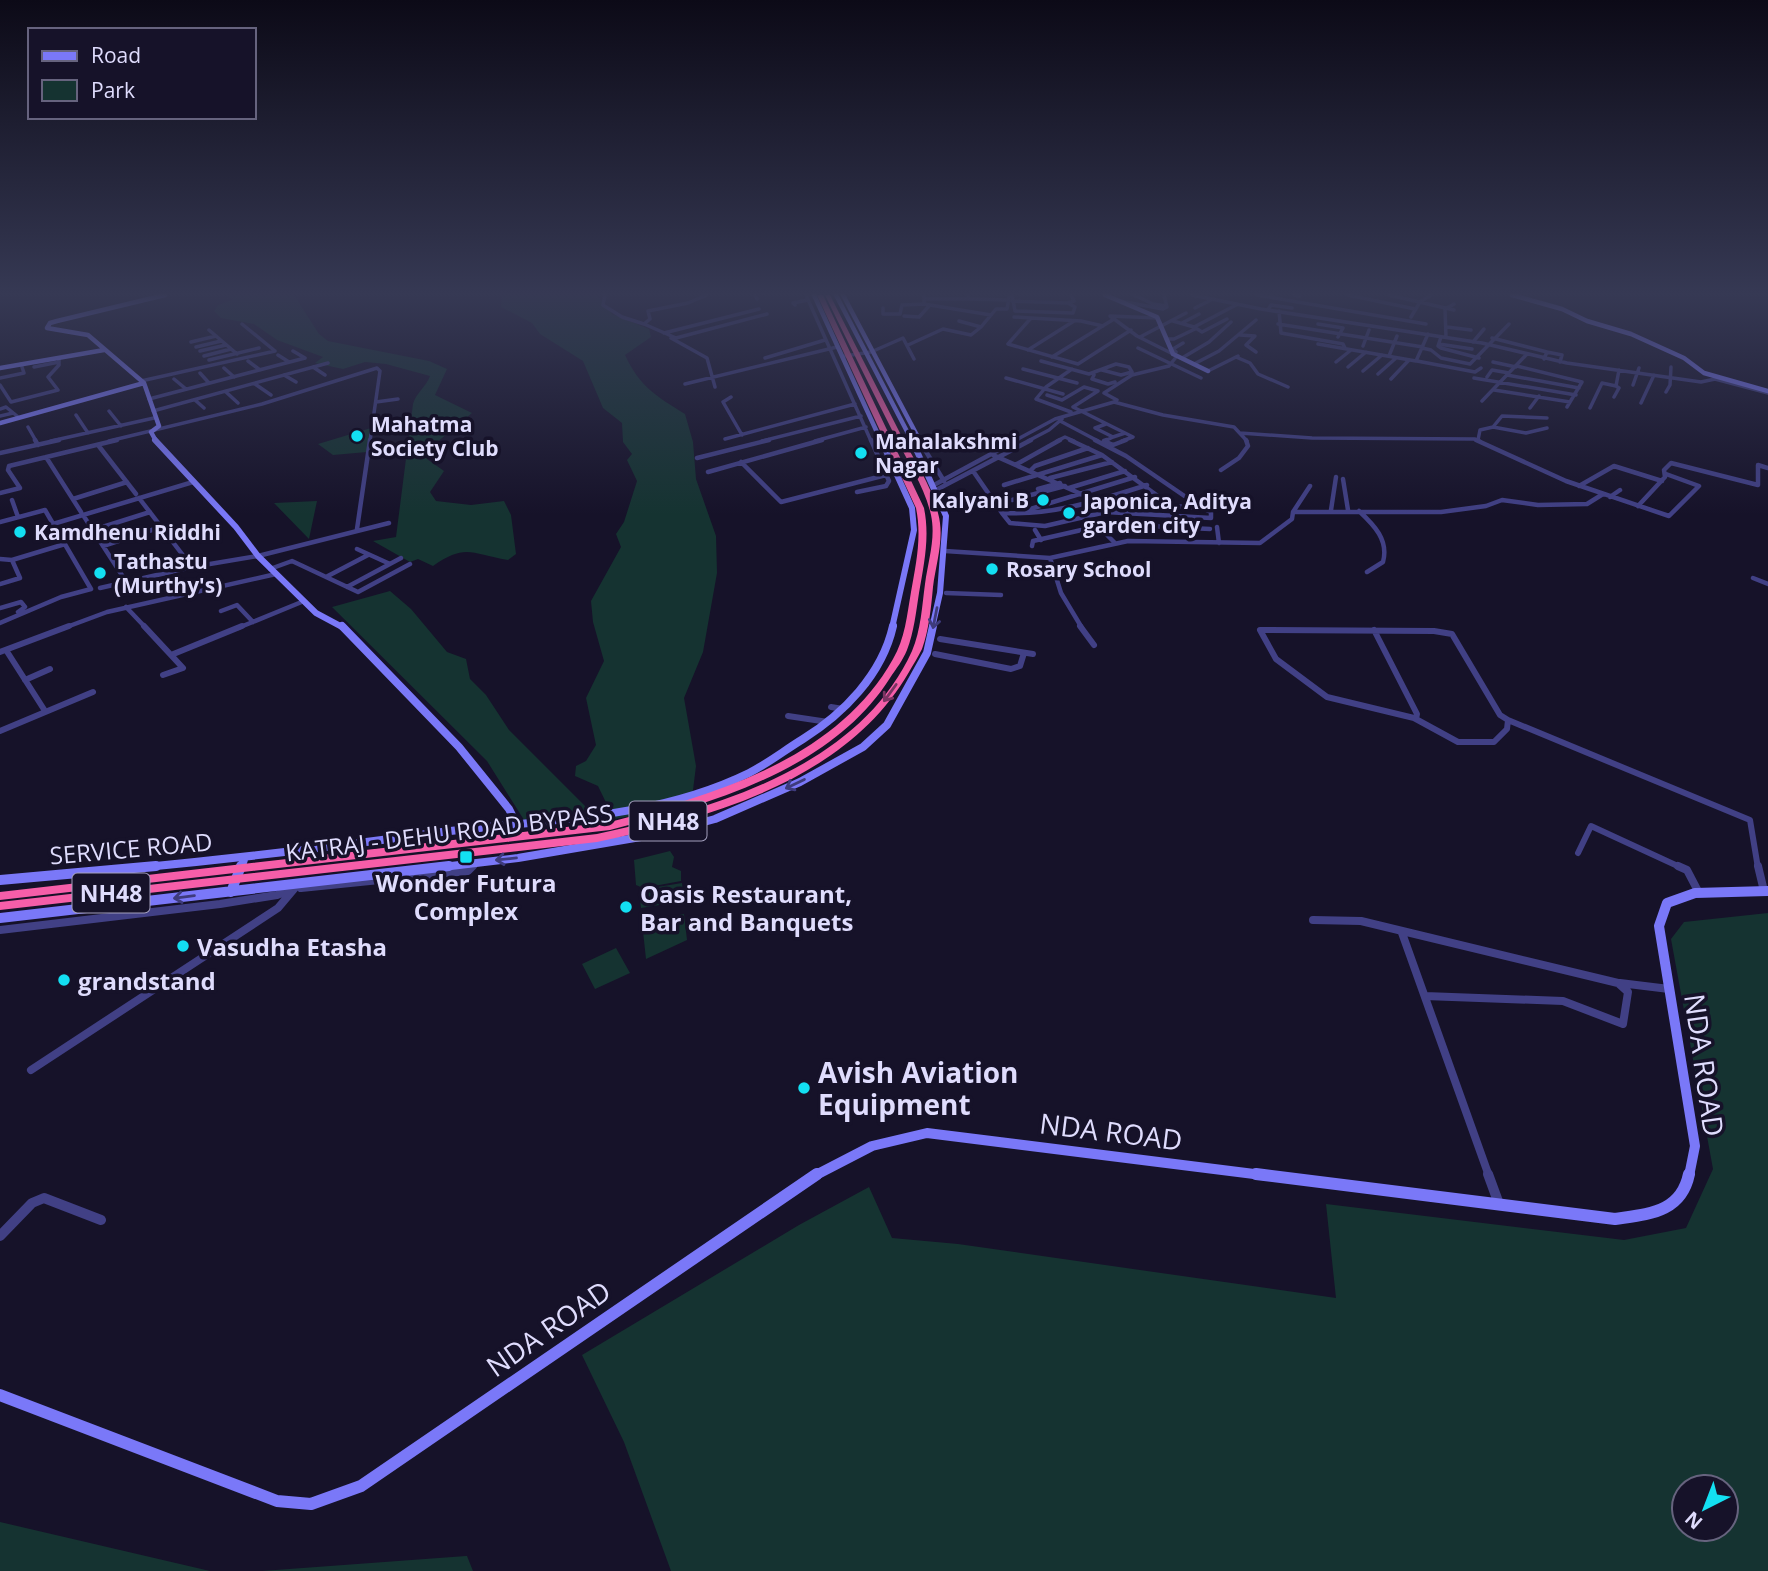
<svg xmlns="http://www.w3.org/2000/svg" width="1768" height="1571" font-family="'Open Sans',sans-serif">
	<style>
		.green { fill: #153331; fill-rule: evenodd }
		.lines { fill: none; stroke-linecap: round; stroke-linejoin: round }
		.street-far4 { stroke: #414085; stroke-width: 3.5 }
		.street-far3 { stroke: #414085; stroke-width: 4.5 }
		.street-far2 { stroke: #414085; stroke-width: 6 }
		.street-far1 { stroke: #414085; stroke-width: 8 }
		.street { stroke: #414085; stroke-width: 10 }
		.secondary-far4 { stroke: #7a78f8; stroke-width: 4.5 }
		.secondary-far3 { stroke: #7a78f8; stroke-width: 6 }
		.secondary-far2 { stroke: #7a78f8; stroke-width: 8 }
		.secondary-far1 { stroke: #7a78f8; stroke-width: 10 }
		.secondary { stroke: #7a78f8; stroke-width: 12 }
		.highway { fill: #f65ea9; fill-rule: evenodd }
		.oneway { stroke: #3e3b7c }
		.oneway2 { stroke: #7b3463 }
		.poi-dot { fill: #13dff2; stroke: #161229; stroke-width: 2.5 }
		.labels { text-anchor: middle; dominant-baseline: central; stroke-width: 7; stroke-linejoin: round; paint-order: stroke }
		.far-poi-label { font-size: 21px; font-weight: bold; fill: #dfdcfd; stroke: #161229; text-anchor: start }
		.shield { fill: #161229; stroke: #a39fbd; stroke-width: 2 }
		.shield-label { font-size: 23px; font-weight: bold; fill: #dfdcfd }
		.street-label { font-size: 24px; fill: #dfdcfd; stroke: #161229 }
		.poi-label { font-size: 24px; font-weight: bold; fill: #dfdcfd; stroke: #161229; text-anchor: start }
		.near-street-label { font-size: 28px; fill: #dfdcfd; stroke: #161229 }
		.near-poi-label { font-size: 28px; font-weight: bold; fill: #dfdcfd; stroke: #161229; text-anchor: start }
	</style>
	<rect width="100%" height="100%" fill="#161229"/>
	<path class="green" d="M227,295H294L319,334L328,341L429,361L447,369L435,395L472,413L436,443L427,459L444,471L430,492L436,501L471,505L504,501L511,515L516,554L508,560C471,554 466,543 433,566L418,559L410,562L373,541L396,537L413,404C416,393 426,387 430,376L386,364L365,362L343,369L315,363L323,357L277,340L254,324L221,318L214,311L218,305L232,300Z
		M502,295H597L612,314L649,329L651,337L625,355C640,387 656,396 685,414L693,442L696,479L716,536L717,573L703,652L684,698L696,766L692,798L661,811L614,819L598,786L575,776L576,766L586,761L596,745L586,698L604,661L593,622L591,601L621,547L616,534L624,522L637,481L627,460L632,454L623,442L622,423L603,408L583,361L540,334L532,323L501,307Z
		M371,428L367,452L333,455L318,444Z
		M317,501L309,539L274,503Z
		M390,591L411,609L447,652L466,659L470,679L486,695L509,730L590,811L524,820L487,761L332,607Z
		M670,851L674,857L672,867L681,871V881L643,888L636,885L634,860Z
		M682,883L684,901L641,908L639,890Z
		M1768,913V1571H671L624,1442L582,1355L799,1225L869,1187L892,1238L958,1244L1336,1298L1326,1204L1624,1240L1686,1228L1713,1169L1671,939L1684,922ZM1684,1487H1726V1529H1684Z
		M684,914L687,940L646,959L642,922Z
		M616,948L630,973L595,989L582,964Z
		M0,1522L210,1571H0Z
		M467,1556L473,1571H262L466,1556Z"/>
	<g class="lines">
		<path class="street-far4" d="M605,295L603,305L622,317L644,324
			M707,295L688,303L648,311L650,319L644,324L676,338L767,314
			M755,295L757,299
			M806,295L871,441
			M924,295V304L991,315
			M968,295L969,299L1008,300
			M1012,295L1015,311L1073,313L1075,307L1068,303L1074,301L1071,295
			M1134,295L1153,304L1166,306
			M1192,295L1261,309L1482,343L1567,363L1701,382L1715,379L1768,393
			M1257,295L1426,324
			M1294,295L1300,296
			M1348,295L1415,309
			M1389,295L1454,310
			M924,299H969
			M1012,301L1068,303
			M1120,301L1163,309L1167,307L1164,295
			M795,305L793,303L808,300
			M883,308V314H900L902,305L924,304
			M1195,308L1211,300
			M1268,310L1271,305L1292,308
			M1279,311L1281,333L1343,344L1345,348
			M904,316L919,317L930,305
			M1014,317L1031,318
			M1411,317L1420,302L1431,295
			M1158,318L1110,316L1137,336L1173,354
			M1227,319L1202,332L1194,327L1236,305
			M1173,321L1194,327
			M1182,323L1199,314
			M242,324L275,351
			M1278,324L1423,347
			M1318,324L1343,328L1338,337
			M1103,326L1081,321L1031,318L1008,344L1078,364L1131,330
			M981,327L996,309H1007L1009,297
			M1447,327L1471,330
			M209,330L237,354
			M664,333L759,309
			M1240,335L1255,336L1246,345L1256,352
			M1140,337L1186,313
			M1441,337L1438,346L1441,348L1479,358
			M1446,337L1445,309L1454,304
			M671,338L707,358L715,387
			M1492,338L1547,352L1544,359
			M1166,339H1174L1195,329
			M191,342L216,336
			M1473,342L1484,329
			M1318,344L1416,361L1428,334
			M1439,344L1472,349
			M908,345L943,329L971,335L981,327L959,321
			M1363,346L1369,330
			M196,347L221,341
			M1138,348L1201,378
			M1422,348L1431,350L1441,358L1470,364L1509,324
			M1028,350L1074,321
			M200,351L226,345
			M293,351L305,358
			M1176,352L1173,349L1183,343
			M1547,352L1562,355L1560,362
			M278,355L289,362
			M204,356L231,349
			M845,356L871,352L903,338L914,359
			M1389,356L1397,336
			M1052,357L1114,319
			M1236,357L1250,363L1258,374L1288,387
			M765,358L825,340
			M1182,358L1209,342L1231,322
			M209,360L259,348
			M248,361L260,370
			M1041,361L1089,374L1116,364L1129,367L1132,372L1121,375L1102,370
			M1417,361L1475,372L1481,368
			M1336,362L1351,350
			M1493,362L1516,367
			M1194,364L1219,351L1256,320
			M1517,366L1582,382L1567,407
			M34,367L59,362
			M313,367L325,375
			M1348,367L1366,352
			M224,368L234,377
			M1023,369L1077,383
			M1208,371L1238,356
			M1363,371L1382,355
			M200,373L209,383
			M1378,374L1396,358
			M284,375L296,382
			M1094,375L1092,379L1108,384L1115,382
			M1507,375L1579,388
			M1487,377L1492,370L1509,373
			M0,378L24,373L21,364
			M1006,378L1063,394
			M1474,378L1576,395
			M174,379L186,389
			M1391,379L1409,360
			M141,381L275,351
			M255,384L271,395
			M685,384L837,347
			M0,385L11,402L58,390L48,377L59,365V359
			M1633,385L1639,368
			M1494,390L1570,402
			M226,392L238,403
			M1666,392L1670,385L1671,367
			M1047,395L1062,400L1084,387L1098,391L1073,407L1133,437L1122,441
			M731,397L723,402L742,435
			M1614,397L1619,388L1616,386
			M149,399L305,358
			M195,400L204,408
			M1117,400L1104,393L1132,375L1169,366L1177,356
			M1482,401L1527,354
			M376,402L398,399
			M1641,403L1654,375
			M1530,408L1539,396
			M1590,408L1602,383L1616,386L1619,370
			M0,409L6,407L17,416
			M109,411L121,426
			M153,411L328,363
			M1071,412L1036,399L1046,387L1072,369
			M76,415L88,433
			M0,416L13,413
			M1062,422L1098,441
			M1106,424L1095,428L1113,437L1125,433
			M28,427L36,441
			M1493,427L1526,433L1547,428
			M1240,433L1312,438L1475,439L1480,441
			M725,439L855,404
			M1478,440L1480,430L1493,427L1502,416L1547,418
			M51,441L154,418
			M109,441L262,404L377,368L380,371L370,441
			M762,441L861,416
			M815,441L866,427
			M1014,441L1055,419L1114,402L1163,415L1234,427L1247,441
			M1028,441L1049,430L1062,419
			M1057,441L1065,437L1074,441
			M1105,441L1113,437"/>
		<path class="street-far3" d="M35,440L38,445
			M1070,440L1102,455L1170,505
			M1107,440L1104,441L1113,445L1126,440
			M1476,440L1566,481L1669,516L1699,486L1666,474
			M98,445L136,494
			M922,445L944,481
			M0,453L59,440
			M993,455L1097,501L1202,508L1126,456L1095,440
			M46,457L81,512
			M697,458L769,440
			M741,462L781,502L886,475
			M1017,464L1060,440
			M1031,470L1035,466L1088,448
			M1221,470L1239,458L1248,446L1246,440
			M973,471L1002,513
			M708,472L822,440
			M1050,478L1112,462
			M1343,479L1348,510
			M934,485L1017,440
			M1004,485L1102,455
			M1147,485C1100,500 1052,516 1002,513L1010,523L1045,526L1106,512L1211,518V512L1202,508
			M1579,486L1614,466L1662,481
			M1069,488L1125,471
			M1038,489L1060,483
			M936,490L1031,440
			M857,492L886,486L889,481L871,440
			M0,493L20,488L8,470L9,466L117,440
			M1610,497L1620,490
			M139,498L192,567
			M73,499L127,482
			M12,500L18,517
			M1012,500L1065,486
			M1638,506L1665,477L1664,470L1671,463L1758,485V465L1768,468
			M1331,510L1336,477
			M1024,511L1135,477
			M1359,511C1374,525 1389,540 1383,562L1367,572
			M1293,512H1441L1486,506L1502,500L1538,505L1587,504L1603,494
			M83,515L127,583
			M0,522L45,510L91,589L61,597L0,623
			M53,524L193,482
			M1098,526L1115,543
			M1217,527L1219,543
			M357,529L370,440
			M93,530L150,512
			M1035,530L1041,540
			M103,546L161,527
			M1032,546L1033,541L1108,524L1210,529
			M357,549L390,564
			M945,551L1050,558L1128,541L1260,543L1292,519L1293,512L1310,486
			M1050,558L1061,593L1082,628
			M0,559L12,560
			M270,569L292,561L358,592L410,564
			M326,577L368,555
			M1753,578L1768,584
			M0,584L20,578L12,560L65,544
			M347,587L401,558
			M100,588L192,567L258,556L389,523
			M946,593L1001,595
			M126,607L146,628
			M0,608L21,602L25,607L18,612
			M221,611L237,605L253,622
			M64,628L107,612L276,574
			M238,628L304,601"/>
		<path class="street-far2" d="M144,626L183,668L163,675
			M1080,626L1094,645
			M1260,630L1434,631L1452,634L1500,715L1508,720L1507,729L1494,742H1458L1414,718L1327,697L1276,659Z
			M1374,630L1417,714L1416,719
			M940,639L1033,654
			M6,650L45,711
			M0,652L69,626
			M935,654L1011,669L1020,666L1024,653
			M171,655L242,626
			M25,680L50,669
			M831,707L843,709
			M788,716L828,722
			M1508,720L1750,820L1758,868
			M0,731L93,692
			M1578,853L1591,826L1682,868
			M471,868L475,864"/>
		<path class="street-far1" d="M1678,866L1687,870L1699,893
			M1758,866L1764,891
			M301,888L468,871L473,866
			M1313,920L1361,921L1618,983L1628,992L1623,1024L1563,1001L1425,996
			M0,930L220,904L277,895L292,889
			M1402,933L1489,1176
			M1620,983L1669,989
			M31,1070L278,908L294,889"/>
		<path class="street" d="M1488,1174L1499,1204
			M0,1236L32,1203L44,1198L101,1220"/>
		<path class="secondary-far4" d="M814,295L881,441
			M836,295L912,441
			M843,295L920,441
			M1105,295L1157,317L1173,354L1208,371
			M1512,295L1562,309L1587,321L1631,334L1684,358L1704,373L1768,391
			M0,368L104,350
			M0,423L144,383
			M156,441L151,432L159,426L144,383L88,335L47,328L50,323L57,321L165,295"/>
		<path class="secondary-far3" d="M155,440L236,527L258,556L316,613L344,628
			M881,440L912,508L914,530L892,628
			M912,440L946,516L940,593L932,628
			M916,449L922,445L919,440"/>
		<path class="secondary-far2" d="M342,626L459,747L509,809L514,819L512,826
			M136,868C239,858 340,846 442,832C546,819 653,820 749,773C767,764 785,750 803,739C843,714 882,675 893,626
			M241,868L245,857
			M434,868L518,858L664,833L715,819L800,782L863,747L887,725L927,653L933,626"/>
		<path class="secondary-far1" d="M0,880L156,866
			M231,892L241,866
			M0,918L449,866
			M814,1176L872,1146L927,1133L1270,1176
			M1689,1176L1695,1146L1659,926L1667,903L1695,893L1768,891"/>
		<path class="secondary" d="M1256,1174L1615,1219C1648,1214 1681,1213 1689,1174
			M0,1395L277,1501L311,1504L361,1486L817,1174"/>
		<path class="highway" d="M817,295H823L924,508C930,537 924,564 919,593C916,612 914,632 907,650C903,660 896,669 890,678C832,770 710,804 610,830L0,900V892L610,822C714,795 837,759 893,659C905,639 907,615 911,592C916,564 922,537 916,508Z
			M825,295H830C854,342 878,390 902,437C915,461 932,487 938,513C945,538 936,563 933,587C931,608 929,630 922,649C918,657 913,665 909,672C846,781 711,817 597,842L0,910V902L597,834C711,810 859,768 912,651C921,630 922,606 925,584C928,561 936,538 931,515C925,488 908,462 896,438C872,390 848,343 825,295Z"/>
	</g>
	<defs><path id="oneway-shaft" d="M-6 0H5M1.5-3L5.5 0L1.5 3" fill="none" stroke-width="1.6" stroke-linecap="round" stroke-linejoin="round" transform="scale(1.75)"/></defs>
	<g class="oneway">
		<use href="#oneway-shaft" transform="translate(935 618) rotate(101)"/>
		<use href="#oneway-shaft" transform="translate(795 784) rotate(154)"/>
		<use href="#oneway-shaft" transform="translate(506 859) rotate(174)"/>
		<use href="#oneway-shaft" transform="translate(184 897) rotate(173)"/>
	</g>
	<use class="oneway2" href="#oneway-shaft" transform="translate(890 693) rotate(126)"/>
	<linearGradient id="sky" x2="0" y2="1"><stop stop-color="#0c0a17"/><stop offset="0.57" stop-color="#363954"/><stop offset="1" stop-color="#363954" stop-opacity="0"/></linearGradient>
	<rect width="1768" height="515" fill="url(#sky)"/>
	<g class="poi-dot">
		<circle cx="357" cy="436" r="7"/>
		<circle cx="861" cy="453" r="7"/>
		<circle cx="1043" cy="500" r="7"/>
		<circle cx="1069" cy="513" r="7"/>
		<circle cx="20" cy="532" r="7"/>
		<circle cx="992" cy="569" r="7"/>
		<circle cx="100" cy="573" r="7"/>
		<rect x="459" y="850" width="14" height="14" rx="3.5"/>
		<circle cx="626" cy="907" r="7"/>
		<circle cx="183" cy="946" r="7"/>
		<circle cx="64" cy="980" r="7"/>
		<circle cx="804" cy="1088" r="7"/>
	</g>
	<g class="labels">
		<g class="far-poi-label">
			<text x="371" y="424">Mahatma<tspan x="371" dy="24">Society Club</tspan></text>
			<text x="875" y="441">Mahalakshmi<tspan x="875" dy="24">Nagar</tspan></text>
			<text x="1029" y="500" text-anchor="end">Kalyani B</text>
			<text x="1083" y="501">Japonica, Aditya<tspan x="1083" dy="24">garden city</tspan></text>
			<text x="34" y="532">Kamdhenu Riddhi</text>
			<text x="114" y="561">Tathastu<tspan x="114" dy="24">(Murthy's)</tspan></text>
			<text x="1006" y="569">Rosary School</text>
		</g>
		<g class="shield">
			<rect x="629.5" y="801.5" width="77" height="39" rx="5"/>
			<rect x="72.5" y="873.5" width="77" height="39" rx="5"/>
		</g>
		<g class="shield-label">
			<text x="668" y="821">NH48</text>
			<text x="111" y="893">NH48</text>
		</g>
		<g class="street-label">
			<text transform="translate(449 832) rotate(-7)">KATRAJ - DEHU ROAD BYPASS</text>
			<text transform="translate(131 848) rotate(-5)">SERVICE ROAD</text>
		</g>
		<g class="poi-label">
			<text x="466" y="882" text-anchor="middle">Wonder Futura<tspan x="466" dy="28">Complex</tspan></text>
			<text x="640" y="893">Oasis Restaurant,<tspan x="640" dy="28">Bar and Banquets</tspan></text>
			<text x="197" y="946">Vasudha Etasha</text>
			<text x="78" y="980">grandstand</text>
		</g>
		<g class="near-street-label">
			<text transform="translate(1705 1065) rotate(82)">NDA ROAD</text>
			<text transform="translate(1111 1131) rotate(7)">NDA ROAD</text>
			<text transform="translate(548 1328) rotate(-35)">NDA ROAD</text>
		</g>
		<g class="near-poi-label">
			<text x="818" y="1072">Avish Aviation<tspan x="818" dy="32">Equipment</tspan></text>
		</g>
	</g>
	<rect x="28" y="28" width="228" height="91" fill="#161229" stroke="#66637e" stroke-width="2"/>
	<rect x="42" y="51" width="35" height="10" fill="#7a78f8" stroke="#66637e" stroke-width="2"/>
	<text x="91" y="63" font-size="21" fill="#dfdcfd">Road</text>
	<rect x="42" y="80" width="35" height="21" fill="#153331" stroke="#66637e" stroke-width="2"/>
	<text x="91" y="98" font-size="21" fill="#dfdcfd">Park</text>
	<g transform="translate(1705 1508) rotate(222)"><circle r="33" fill="#161229" stroke="#66637e" stroke-width="2"/>
	<path d="M0-5L12 26L0 18L-12 26Z" fill="#13dff2"/>
	<text y="-10" font-size="19" font-weight="bold" text-anchor="middle" fill="#dfdcfd">N</text>
	</g>
</svg>
